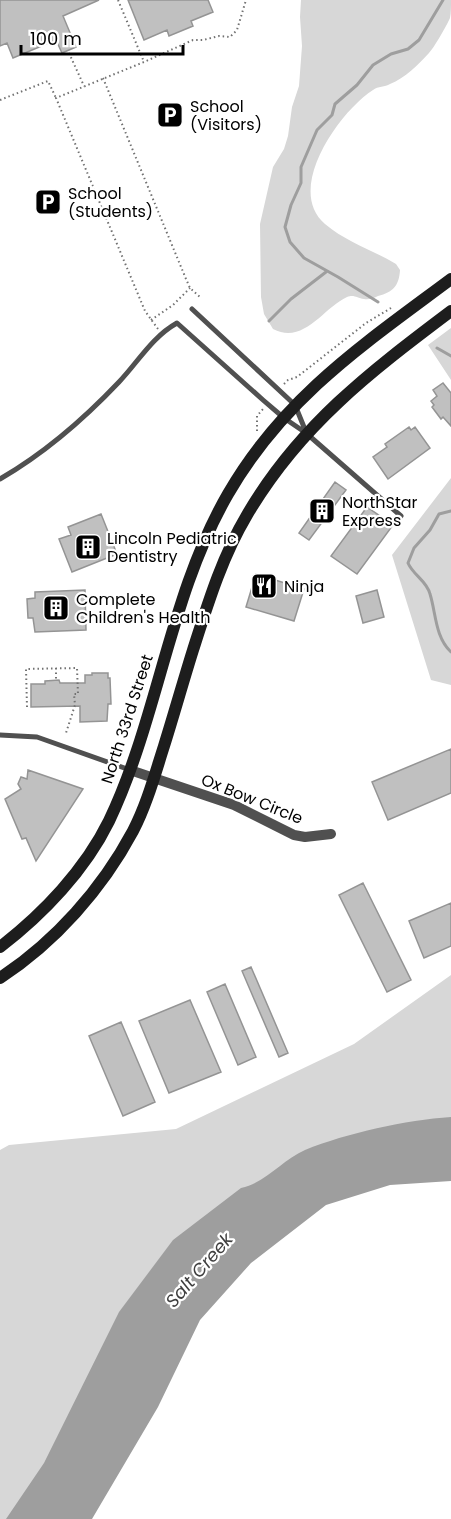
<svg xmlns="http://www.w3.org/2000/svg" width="451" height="1519" font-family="Poppins,sans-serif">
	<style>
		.green { fill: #d7d7d7 }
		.water { fill: #9e9e9e }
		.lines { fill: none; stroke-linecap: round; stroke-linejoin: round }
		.stream { stroke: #9e9e9e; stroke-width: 3 }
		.building { fill: #c0c0c0; stroke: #949494; stroke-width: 1.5 }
		.path { stroke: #727272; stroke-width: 2; stroke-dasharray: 1.5 3; stroke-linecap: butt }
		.service { stroke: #505050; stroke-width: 5 }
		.minor { stroke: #505050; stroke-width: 10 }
		.secondary { stroke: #1d1d1d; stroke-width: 12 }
		.labels { text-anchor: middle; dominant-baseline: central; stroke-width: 4.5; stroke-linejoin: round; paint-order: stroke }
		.poi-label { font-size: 16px; fill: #000; stroke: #fff; text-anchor: start }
		.street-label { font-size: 16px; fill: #000; stroke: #fff }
		.water-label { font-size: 18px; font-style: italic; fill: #3f3f3f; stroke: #fff }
	</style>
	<rect width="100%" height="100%" fill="#fff"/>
	<path class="green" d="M301,0H451C451,6 451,13 450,18C447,25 434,48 429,53C418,65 405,78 390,84C385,87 378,86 373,90C340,111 284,189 325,224C346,242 373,250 396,264L400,270C399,286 393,292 378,296C374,298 369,300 364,299C357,298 354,294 347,297C323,308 304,345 273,329L264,314L261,297L260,224L273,167L284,149L288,136L292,107L299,86L302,46L300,17Z
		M451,328V380L428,345Z
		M451,478V685L431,680L392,555Z
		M451,975V1153L250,1231L61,1519H0V1150L9,1145L176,1129L354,1044Z"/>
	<path class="water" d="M451,1117V1181L390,1185L326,1205L251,1263L200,1320L158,1407L92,1519H6L44,1463L119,1312L173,1240L241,1188C267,1182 282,1160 305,1150C347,1133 406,1120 451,1117Z"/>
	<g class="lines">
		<path class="stream" d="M378,302L338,277L304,258L290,242L285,227L291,205L301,183V167L317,130L332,115L335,104L357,85L373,65L391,54L408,49L419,40L443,0
			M269,321L291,299L326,272
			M437,348L451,356
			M451,511L439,514L430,530L414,548L408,563C413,575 427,581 430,594C436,613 435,637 451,652"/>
	</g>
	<path class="building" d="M0,0H99L63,16L76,47L62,53L56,40L13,58L7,43L0,46Z
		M128,0H208L213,12L191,21L193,26L169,36L167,30L144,40Z
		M443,383L451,393V426L443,417L441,419L432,407L434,405L431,401L437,396L433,390Z
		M409,427L411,430L415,427L430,448L388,479L373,457L387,447L385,444Z
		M335,482L346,490L309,540L299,533Z
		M367,507L393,525L357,574L331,556Z
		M101,514L117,554L72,572L59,539L71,535L68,527Z
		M256,574L304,589L294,621L246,607Z
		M85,590L86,630L35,632L33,618H28L27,599L35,598V592Z
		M377,590L384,617L363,623L356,596Z
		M92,673H108V678H110L111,704H108L107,721L80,722V706L31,707V684H45V681L59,680L60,683H85V675H92Z
		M451,749V793L388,820L372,782Z
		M28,770L83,789L36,861L26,838L22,839L5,799L21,789L18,784L21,777L27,779Z
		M363,883L411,980L387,992L339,895Z
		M451,903V946L424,958L409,921Z
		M251,967L288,1053L279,1057L242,971Z
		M225,984L256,1057L238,1065L207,992Z
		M190,1000L221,1072L169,1093L139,1021Z
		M121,1022L155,1102L123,1116L89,1036Z"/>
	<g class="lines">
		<path class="path" d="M118,0L144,62
			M69,53L84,86
			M103,78L186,279L190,288L201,298
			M0,100L48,81L56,98
			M151,320L173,305L190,288
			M158,329L145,311L56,98L144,62L193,40H203L219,36L230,37L237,30L246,0
			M284,384L288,380L297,377L366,323L391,308
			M257,431V416L263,409
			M56,668V680
			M27,707L26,669L77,668L78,694H74L75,705L66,733"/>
		<path class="service" d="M192,309L295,405L306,432
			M0,479C45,453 83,420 119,382C138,362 152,337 177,323L263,400L284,418L306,433L401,516
			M0,735L37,737L130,770"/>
		<path class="minor" d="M130,770L234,805L294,835L305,837L331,834"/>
		<path class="secondary" d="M0,947C43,914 85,870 109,821C159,716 169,596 228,494C284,397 364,344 451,279
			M0,978C55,942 102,889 133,831C147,804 155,774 164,746C174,714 183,682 193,650C208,603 222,557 247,515C299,426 370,372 451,311"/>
	</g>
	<defs>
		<symbol id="parking-square" viewBox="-11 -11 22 22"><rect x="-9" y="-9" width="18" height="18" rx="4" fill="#000" stroke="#fff"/><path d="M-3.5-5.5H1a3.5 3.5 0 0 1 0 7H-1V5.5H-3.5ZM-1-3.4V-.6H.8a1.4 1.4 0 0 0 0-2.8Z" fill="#fff"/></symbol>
		<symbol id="building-square" viewBox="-11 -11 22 22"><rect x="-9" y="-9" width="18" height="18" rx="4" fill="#000" stroke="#fff"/><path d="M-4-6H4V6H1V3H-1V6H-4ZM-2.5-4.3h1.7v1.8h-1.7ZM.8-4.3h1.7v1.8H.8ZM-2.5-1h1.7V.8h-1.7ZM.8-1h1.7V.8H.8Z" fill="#fff"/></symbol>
		<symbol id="restaurant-square" viewBox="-11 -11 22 22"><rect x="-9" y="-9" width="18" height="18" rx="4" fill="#000" stroke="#fff"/><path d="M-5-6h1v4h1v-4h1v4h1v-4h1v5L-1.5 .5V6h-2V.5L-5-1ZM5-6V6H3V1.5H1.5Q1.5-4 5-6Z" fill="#fff"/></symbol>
	</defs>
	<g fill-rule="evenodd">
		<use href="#parking-square" x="155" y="100" width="30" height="30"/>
		<use href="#parking-square" x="33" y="187" width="30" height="30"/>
		<use href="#building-square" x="307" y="496" width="30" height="30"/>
		<use href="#building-square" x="73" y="532" width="30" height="30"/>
		<use href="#restaurant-square" x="249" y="571" width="30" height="30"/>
		<use href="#building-square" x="41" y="593" width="30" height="30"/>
	</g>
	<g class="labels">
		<g class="poi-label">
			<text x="190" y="106">School<tspan x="190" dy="18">(Visitors)</tspan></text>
			<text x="68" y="193">School<tspan x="68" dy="18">(Students)</tspan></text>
			<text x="342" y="502">NorthStar<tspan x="342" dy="18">Express</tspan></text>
			<text x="107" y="538">Lincoln Pediatric<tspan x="107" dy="18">Dentistry</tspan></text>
			<text x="284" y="586">Ninja</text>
			<text x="76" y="599">Complete<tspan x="76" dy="18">Children's Health</tspan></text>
		</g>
		<g class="street-label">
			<text transform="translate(127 719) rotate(-72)">North 33rd Street</text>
			<text transform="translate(252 799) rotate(22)">Ox Bow Circle</text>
		</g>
		<g class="water-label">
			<text transform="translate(199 1270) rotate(-49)">Salt Creek</text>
		</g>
	</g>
	<path d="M21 45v9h162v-9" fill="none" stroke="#000000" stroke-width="3"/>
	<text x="30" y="45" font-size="18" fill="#000000" stroke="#ffffff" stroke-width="4.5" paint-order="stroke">100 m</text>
</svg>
